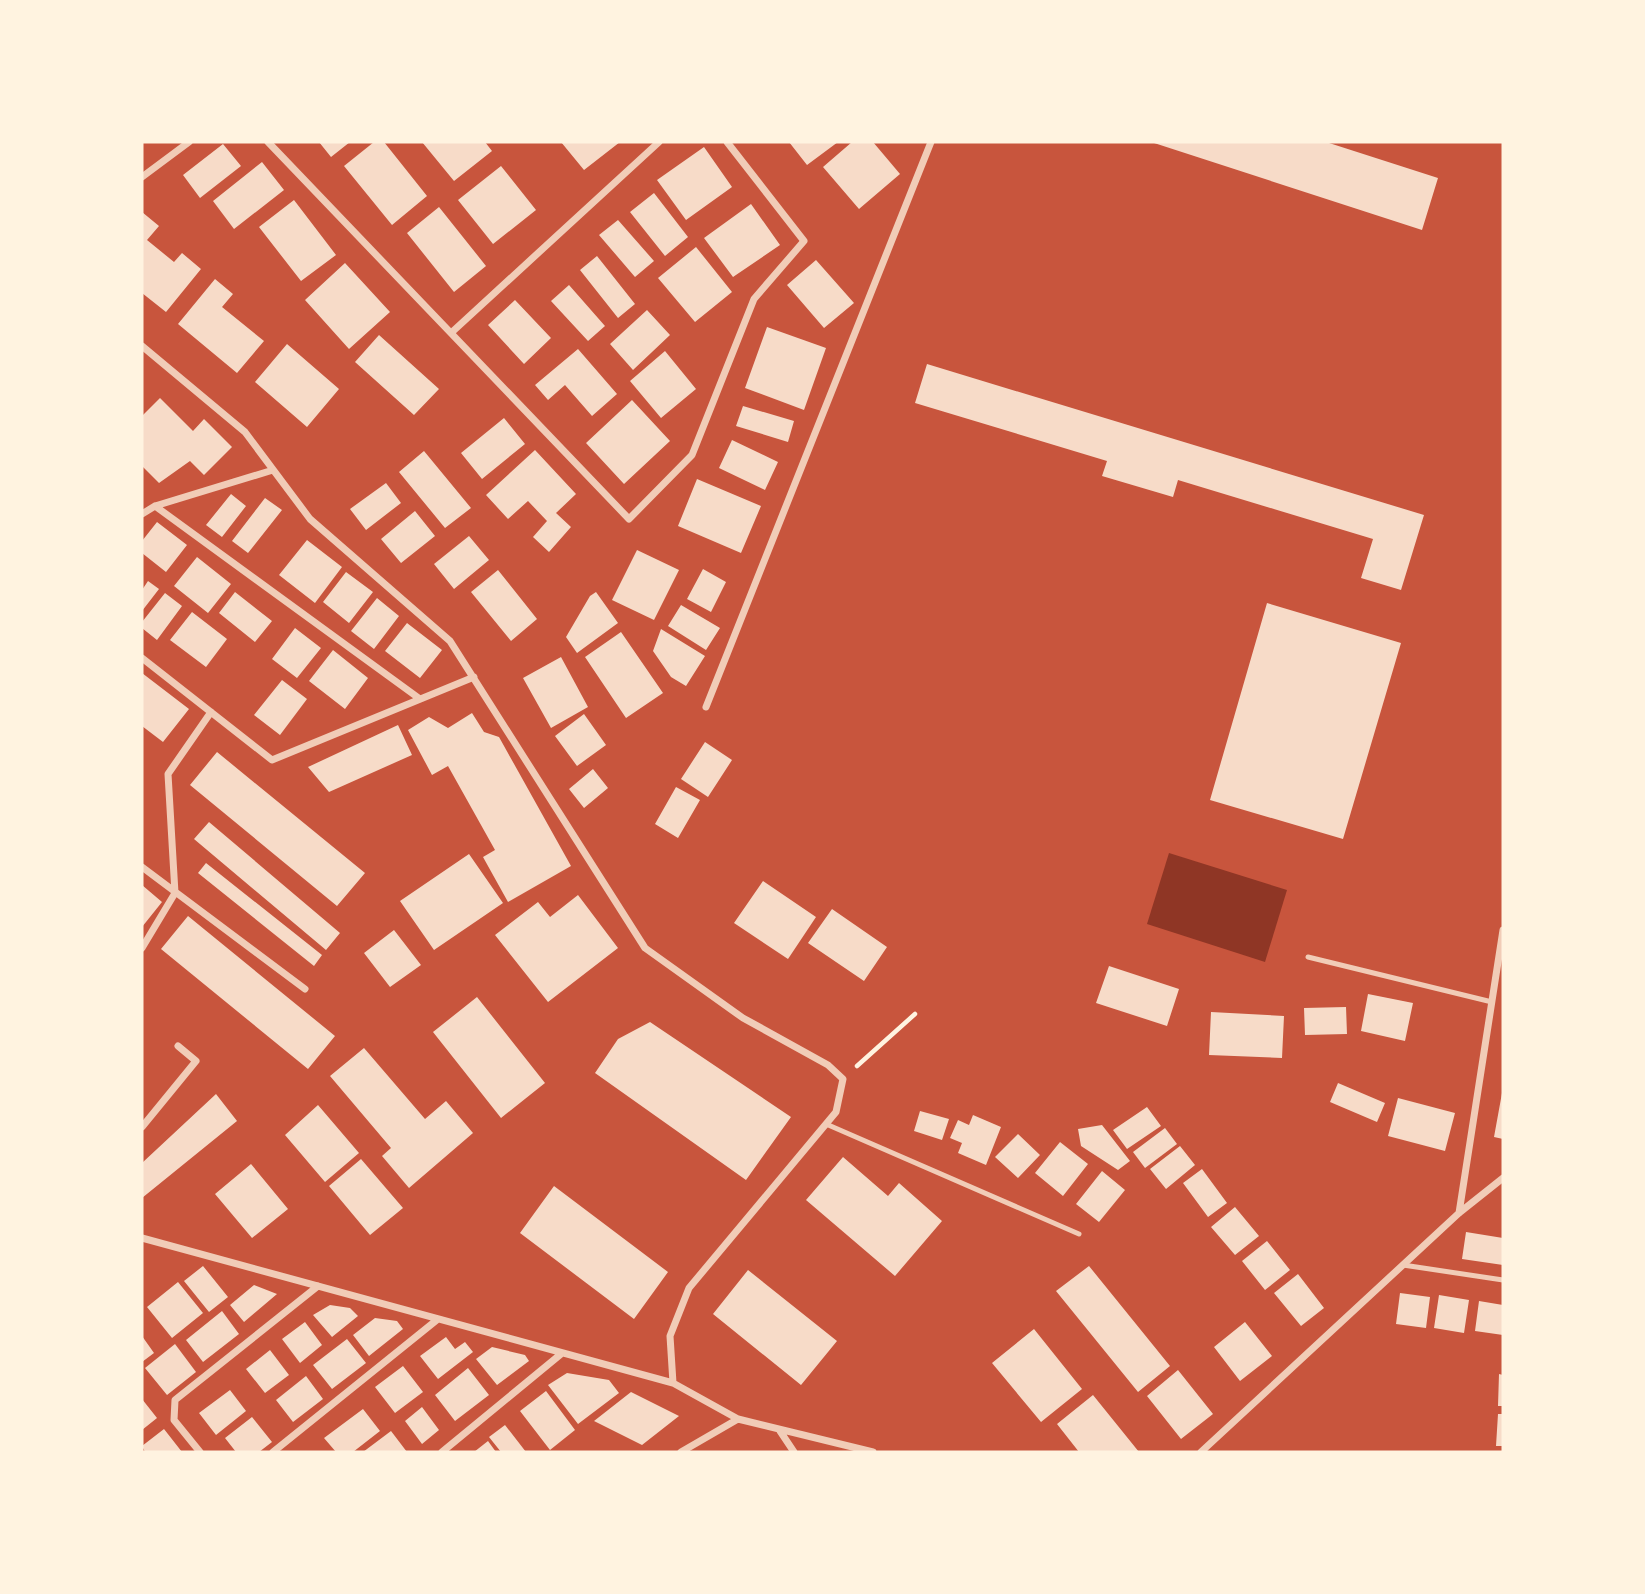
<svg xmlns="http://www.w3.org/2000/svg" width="1645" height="1594" font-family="Karla,sans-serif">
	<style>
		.water { fill: #8f3625 }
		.building { fill: #f7dbc8 }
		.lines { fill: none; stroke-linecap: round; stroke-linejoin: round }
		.path { stroke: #fff3e0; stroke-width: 4.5 }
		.service { stroke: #f1ccb7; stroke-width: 5 }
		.minor { stroke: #f1ccb7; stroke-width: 7 }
	</style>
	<rect width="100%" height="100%" fill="#c8553d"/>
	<path class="water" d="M1169,853L1287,890L1265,962L1147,924Z"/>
	<path class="building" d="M319,142H350L331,157Z
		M374,142H384L427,196L392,225L344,166Z
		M422,142H485L492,151L454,181Z
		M561,142H620L584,170Z
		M789,142H838L807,165Z
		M852,142H873L900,174L859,209L823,167Z
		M1151,142H1326L1438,178L1422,230Z
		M223,144L241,166L200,198L183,175Z
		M704,147L732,187L686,220L657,180Z
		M262,162L284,190L234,229L213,201Z
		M501,166L536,210L493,244L458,200Z
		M654,193L688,237L665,256L630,212Z
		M294,200L336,255L301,281L259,227Z
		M751,204L780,245L733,277L704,238Z
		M439,207L486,266L454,292L407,233Z
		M142,212L159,226L147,240L174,262L182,253L201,269L166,312L142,293Z
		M618,220L654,261L635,277L599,235Z
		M696,247L732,292L695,322L658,278Z
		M597,256L635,304L618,318L580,270Z
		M816,260L854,303L824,328L787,285Z
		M345,263L390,312L349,349L305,300Z
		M215,279L233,294L222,307L264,341L237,373L178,324Z
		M569,285L605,326L588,341L551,301Z
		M515,300L551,338L524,364L488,325Z
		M647,310L670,335L633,370L610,344Z
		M767,327L826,348L804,410L745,388Z
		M379,335L439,389L414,415L355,362Z
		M287,344L339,389L307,427L255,382Z
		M578,349L617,394L592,416L565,385L548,400L535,385Z
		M665,351L696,389L661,418L630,381Z
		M927,364L1424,515L1401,590L1361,578L1373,539L1178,480L1173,497L1102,476L1107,461L915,403Z
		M160,398L193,431L204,419L232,447L204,475L190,461L159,483L142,466V416Z
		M632,400L670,441L624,484L586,443Z
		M743,406L794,421L788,442L736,426Z
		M504,418L525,444L482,479L461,453Z
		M732,440L778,462L765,490L719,468Z
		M535,450L576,494L556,513L571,527L549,552L533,537L547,521L528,501L508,519L486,495Z
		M424,451L471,508L445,528L399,472Z
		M697,479L761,506L741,553L678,526Z
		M386,483L401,503L366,530L350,509Z
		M231,494L246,506L222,537L206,525Z
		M265,498L282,510L248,553L232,541Z
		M415,511L435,536L401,563L381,539Z
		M157,522L187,545L166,572L142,553V541Z
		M469,536L489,560L454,589L434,564Z
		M307,540L342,567L315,603L279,575Z
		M637,550L679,570L654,620L612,600Z
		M197,557L231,584L208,613L174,586Z
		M703,569L726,582L711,612L687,599Z
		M498,570L537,619L511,641L471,592Z
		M346,572L373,592L349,623L323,602Z
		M148,581L159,589L142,611V590Z
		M235,592L272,621L255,642L219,613Z
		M596,592L618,623L577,653L566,637L590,596Z
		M165,593L182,606L157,640L142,628V622Z
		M377,598L399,616L374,649L351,631Z
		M1267,603L1401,643L1343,839L1210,800Z
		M681,605L720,628L706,650L668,626Z
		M192,612L227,639L206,667L170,640Z
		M407,623L442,650L420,678L385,651Z
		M295,628L321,648L297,678L272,659Z
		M661,629L705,656L686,686L671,677L653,651Z
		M621,632L663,693L626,718L585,657Z
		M333,650L368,678L345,709L309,681Z
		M561,657L588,707L551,728L523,678Z
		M142,673L189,709L163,742L142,726Z
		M282,680L307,699L280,735L254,715Z
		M472,713L484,732L499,737L571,866L508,902L483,857L495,850L448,766L432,775L408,730L429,717L448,728Z
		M584,714L606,745L577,766L555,736Z
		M398,725L412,755L329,792L308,767Z
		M705,742L732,760L708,797L681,779Z
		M217,752L365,873L337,906L190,785Z
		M593,769L608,788L584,808L569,789Z
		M676,787L700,800L678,838L655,824Z
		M209,822L340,933L326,950L194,839Z
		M469,854L503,903L434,950L400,901Z
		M206,863L322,955L314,966L198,873Z
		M763,881L816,917L788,959L734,923Z
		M142,885L162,902L142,927Z
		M578,895L618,948L548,1002L495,935L538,902L550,917Z
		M832,909L887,947L864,981L808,943Z
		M188,916L335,1036L308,1069L161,949Z
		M394,930L421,965L390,987L364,953Z
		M1109,966L1179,989L1167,1026L1096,1003Z
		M1368,994L1413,1003L1405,1041L1361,1031Z
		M477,997L545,1083L501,1118L433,1032Z
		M1346,1007L1347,1034L1305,1035L1304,1008Z
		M1211,1012L1284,1016L1282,1058L1209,1055Z
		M650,1022L791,1117L746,1180L595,1073L618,1039Z
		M364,1048L425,1119L446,1101L473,1133L409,1188L382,1156L391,1148L330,1076Z
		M1338,1083L1385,1103L1377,1122L1330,1102Z
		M1502,1093H1503V1139L1494,1137Z
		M216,1094L237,1121L142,1198V1163Z
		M1398,1098L1455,1113L1445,1151L1388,1136Z
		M318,1105L359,1153L325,1182L285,1135Z
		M1147,1107L1161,1126L1127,1149L1113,1130Z
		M920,1111L949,1119L942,1140L914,1131Z
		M973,1115L1001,1127L986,1165L958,1153L962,1143L950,1138L958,1120L969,1125Z
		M1102,1125L1130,1161L1118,1170L1081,1146L1078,1129Z
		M1165,1128L1177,1144L1145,1168L1133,1152Z
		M1018,1134L1040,1155L1018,1178L995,1157Z
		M1060,1142L1088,1164L1063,1196L1035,1173Z
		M1180,1146L1195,1165L1166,1189L1150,1169Z
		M843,1157L888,1196L899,1183L942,1221L895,1276L806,1200Z
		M361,1159L403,1208L370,1235L329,1186Z
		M251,1164L288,1209L252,1238L215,1194Z
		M1202,1169L1227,1203L1208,1217L1183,1183Z
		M1102,1171L1125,1190L1099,1222L1076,1204Z
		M554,1186L668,1272L634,1319L520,1233Z
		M1235,1207L1259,1236L1235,1255L1211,1227Z
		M1466,1232L1503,1238V1265L1462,1259Z
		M1267,1241L1290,1270L1265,1290L1242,1261Z
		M203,1266L228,1297L209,1312L184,1281Z
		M1089,1266L1170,1366L1138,1392L1056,1291Z
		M748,1270L837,1341L801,1385L713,1314Z
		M1298,1274L1324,1308L1301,1326L1274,1293Z
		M178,1282L203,1313L172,1338L147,1307Z
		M254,1285L277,1294L244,1322L230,1305Z
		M1400,1293L1430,1297L1426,1328L1396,1324Z
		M1439,1295L1469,1300L1464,1333L1434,1328Z
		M1479,1301L1503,1305V1335L1475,1331Z
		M330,1305L350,1308L358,1316L332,1337L313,1315Z
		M222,1311L239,1334L203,1362L186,1340Z
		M375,1318L397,1321L403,1329L369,1356L353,1335Z
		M305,1322L322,1345L300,1363L282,1339Z
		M1245,1322L1272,1356L1240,1381L1214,1347Z
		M1034,1329L1082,1389L1041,1422L992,1363Z
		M142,1336L154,1353L142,1362Z
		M446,1337L455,1349L465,1342L473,1352L438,1379L420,1356Z
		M347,1339L366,1363L332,1389L313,1365Z
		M175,1344L196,1372L167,1395L145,1368Z
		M492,1347L525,1355L529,1361L497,1385L476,1359Z
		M270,1350L289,1375L265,1393L246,1369Z
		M403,1366L423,1392L395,1413L375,1387Z
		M468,1368L489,1395L455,1421L435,1395Z
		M1178,1370L1213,1414L1181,1439L1147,1396Z
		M567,1373L609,1380L619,1393L578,1424L548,1385Z
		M1499,1374L1503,1375V1406H1498Z
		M306,1376L323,1399L293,1422L276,1400Z
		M230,1390L246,1411L216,1435L199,1413Z
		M546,1391L575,1430L550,1450L520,1411Z
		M631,1392L679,1416L642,1445L594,1421Z
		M1093,1395L1139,1452H1079L1057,1424Z
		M142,1399L157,1418L142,1430Z
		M422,1407L439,1430L422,1444L405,1421Z
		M363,1409L380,1431L353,1452H336L324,1438Z
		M1498,1414H1503V1446H1496Z
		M252,1417L272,1442L259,1452H236L225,1438Z
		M505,1425L526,1452H501L489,1437Z
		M164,1429L182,1452H145L142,1446Z
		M391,1431L407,1452H363Z
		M488,1441L496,1452H474Z"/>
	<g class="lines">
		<path class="path" d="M857,1066L915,1014"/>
		<path class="service" d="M1308,957L1492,1002
			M826,1124L1079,1234
			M1403,1265L1503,1280"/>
		<path class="minor" d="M268,142L629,519L692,455L754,299L804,241L727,142
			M142,177L189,142
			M451,333L659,142
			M142,346L245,432L310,519L450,641L645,948L743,1018L828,1065L843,1079L836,1112L689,1288L670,1336L673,1383
			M155,506L420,699
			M142,514L155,506L273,470
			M142,658L272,760L474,677
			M706,707L931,142
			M142,867L305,989
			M142,948L175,893L168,774L211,712
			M142,1127L196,1061L178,1046
			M1459,1213L1503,930
			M142,1238L673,1383L738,1419L873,1452
			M780,1431L794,1452
			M200,1452L174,1420L175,1400L318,1286
			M273,1452L438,1319
			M442,1452L561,1354
			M681,1452L738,1419
			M1201,1452L1459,1213L1503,1178"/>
	</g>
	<rect width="1645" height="1594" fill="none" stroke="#fff3e0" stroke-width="287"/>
</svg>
